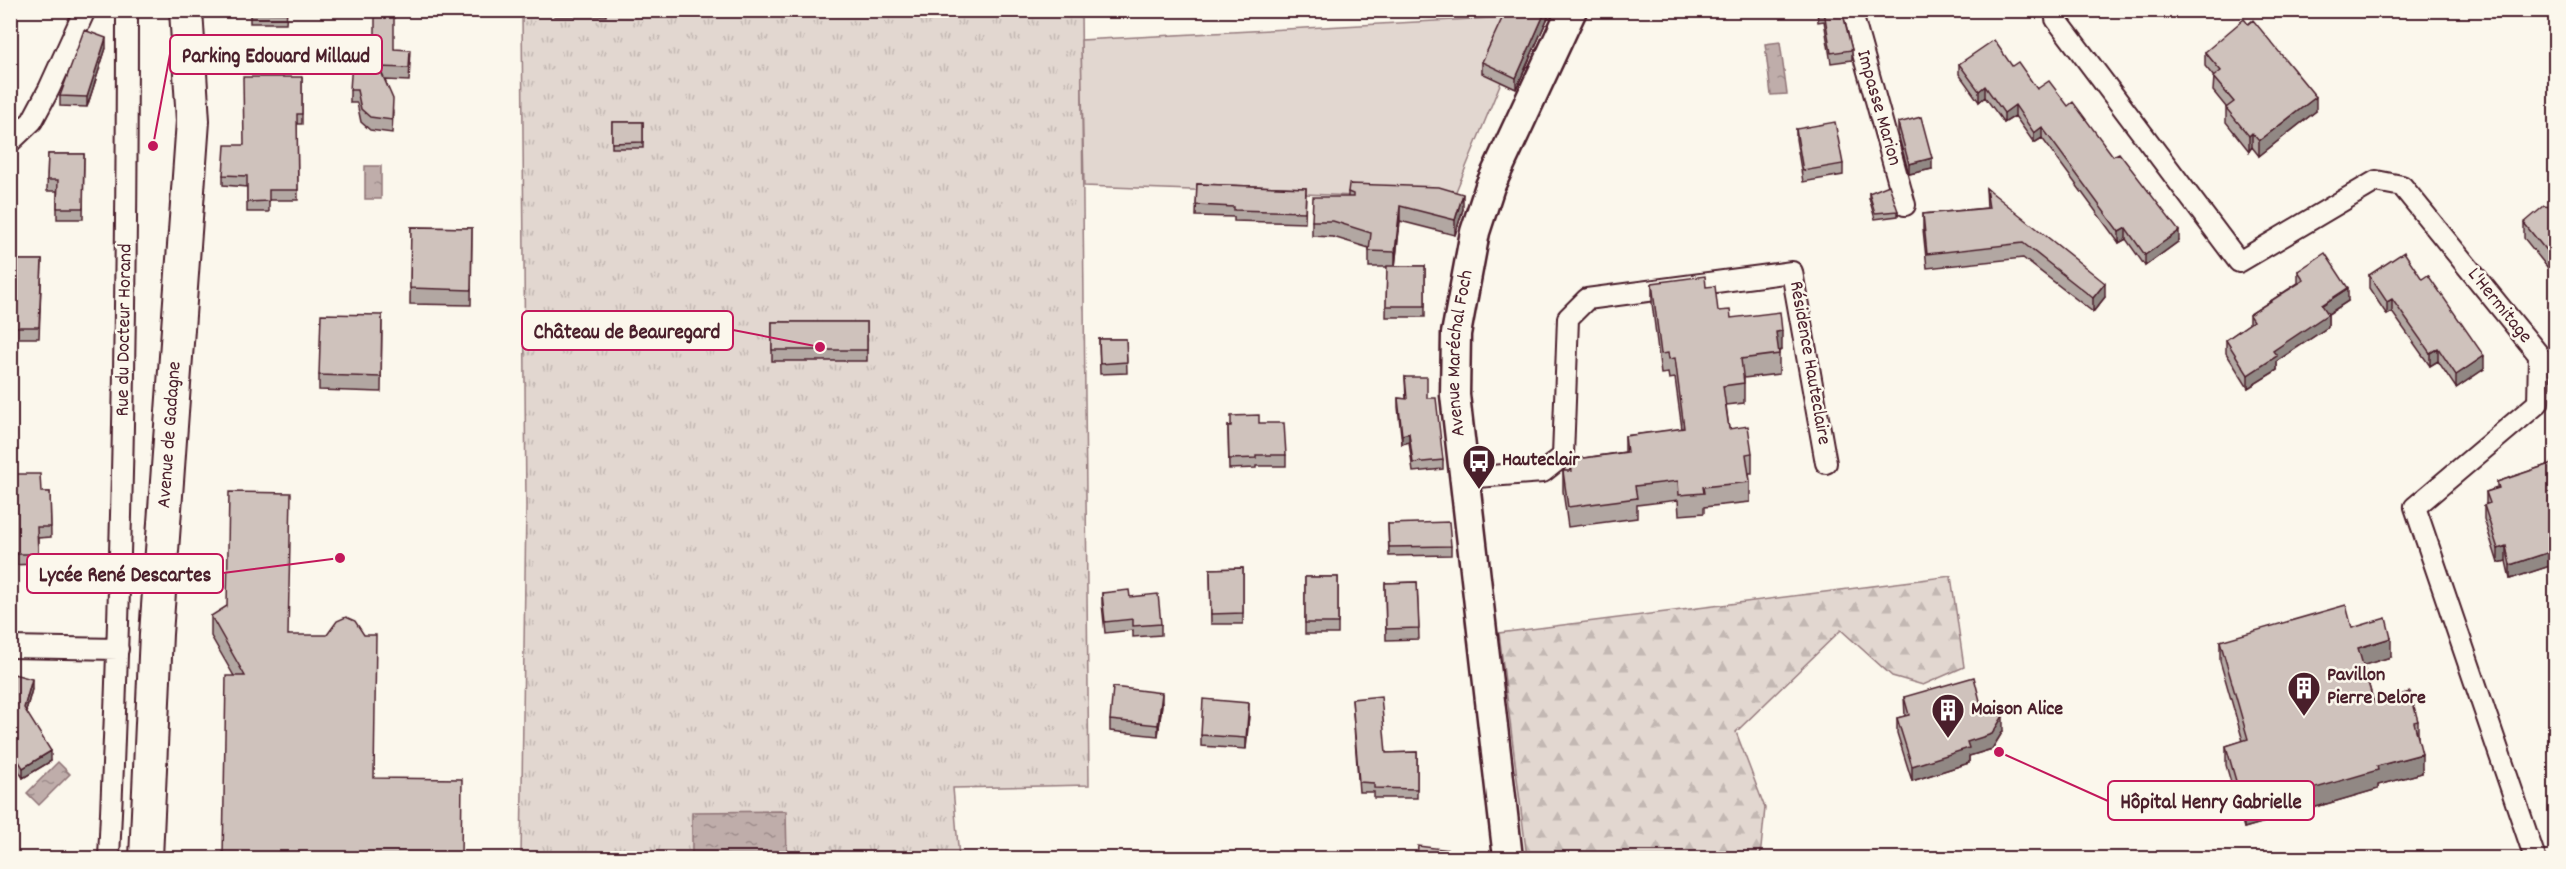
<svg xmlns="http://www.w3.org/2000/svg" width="2566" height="869" font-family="Dekko,sans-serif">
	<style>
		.grass { fill: url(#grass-tufts); stroke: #967b7e; stroke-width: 1.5 }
		.forest { fill: url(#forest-firs); stroke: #967b7e; stroke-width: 1.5 }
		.pitch { fill: #e2d7d0; stroke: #967b7e; stroke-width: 1.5 }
		.water { fill: url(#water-ripples); stroke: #907477; stroke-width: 1.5 }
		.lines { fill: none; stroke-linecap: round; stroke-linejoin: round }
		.street-casing { stroke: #4a1f2b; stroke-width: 24 }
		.secondary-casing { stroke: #4a1f2b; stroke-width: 33 }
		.primary-casing { stroke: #4a1f2b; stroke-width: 36 }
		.street { stroke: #fbf7ec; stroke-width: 20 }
		.secondary { stroke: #fbf7ec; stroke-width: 28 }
		.primary { stroke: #fbf7ec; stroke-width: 32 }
		.wall { fill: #b2a7a2; stroke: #4a1f2b; stroke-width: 1.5 }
		.shaded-wall { fill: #918884; stroke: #4a1f2b; stroke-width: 1.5 }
		.building { fill: #cfc2bc; stroke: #4a1f2b; stroke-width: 1.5 }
		.labels { text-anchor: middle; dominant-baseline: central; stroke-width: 5; stroke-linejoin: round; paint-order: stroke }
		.street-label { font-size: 20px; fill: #4a1f2b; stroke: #fbf7ec }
		.poi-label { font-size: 20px; font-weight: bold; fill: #4a1f2b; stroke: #fbf7ec; text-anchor: start }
		.leader { fill: none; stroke: #c2185b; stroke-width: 2 }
		.callout-dot { fill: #c2185b; stroke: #fbf7ec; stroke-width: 2 }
		.callout { fill: #fbf7ec; stroke: #c2185b; stroke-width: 2 }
		.callout-label { font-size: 21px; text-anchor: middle; font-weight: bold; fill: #4a1f2b }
	</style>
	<defs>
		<pattern id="grass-tufts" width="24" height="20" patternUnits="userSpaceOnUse" patternTransform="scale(1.5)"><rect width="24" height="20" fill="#e2d7d0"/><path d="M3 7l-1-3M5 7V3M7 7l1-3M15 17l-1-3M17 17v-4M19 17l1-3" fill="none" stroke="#c3b8b3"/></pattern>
		<pattern id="forest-firs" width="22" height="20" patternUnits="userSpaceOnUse" patternTransform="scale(1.5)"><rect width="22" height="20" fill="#e2d7d0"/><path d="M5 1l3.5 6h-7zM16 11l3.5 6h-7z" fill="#c3b8b3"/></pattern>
		<pattern id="water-ripples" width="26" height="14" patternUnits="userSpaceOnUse" patternTransform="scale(1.5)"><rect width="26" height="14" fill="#bfadaa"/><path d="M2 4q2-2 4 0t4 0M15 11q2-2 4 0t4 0" fill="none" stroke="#9d8c8b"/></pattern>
	</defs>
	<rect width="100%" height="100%" fill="#fbf7ec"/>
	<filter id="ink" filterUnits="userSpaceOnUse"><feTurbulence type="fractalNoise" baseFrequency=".0167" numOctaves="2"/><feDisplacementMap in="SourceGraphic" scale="12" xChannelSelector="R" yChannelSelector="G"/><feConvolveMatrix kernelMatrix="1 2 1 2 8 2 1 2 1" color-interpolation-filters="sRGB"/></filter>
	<g filter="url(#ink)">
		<path class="grass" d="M522,11H1081L1089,785L953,788L959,858H521L526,507Z"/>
		<path class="forest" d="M1951,576L1964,667L1923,685L1892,676L1841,630L1736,732L1765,808L1760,858H1527L1499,633Z"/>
		<path class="pitch" d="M1549,15L1516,89L1501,82L1452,201L1438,199L1084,186L1081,40Z"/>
		<path class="water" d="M1780,42L1787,94L1771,95L1765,44Z
			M365,166H381V199H365Z
			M54,553L70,554L69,583H53Z
			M58,762L70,774L39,805L27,793Z
			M786,811L787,858H692V812Z"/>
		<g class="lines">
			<defs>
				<path id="street" d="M1851,10L1905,205
					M2056,19L2239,262L2376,181L2402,186L2539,355L2538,403L2415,507L2535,858
					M10,142L32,121L49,89L85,10
					M1464,478L1543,472L1563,456L1568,318L1587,299L1792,272L1826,463
					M10,647L118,649
					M109,858C122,576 127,293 127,10"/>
				<g id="secondary">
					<path id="s1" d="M1508,858L1455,395L1456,334L1475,232L1490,186L1572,10"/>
				</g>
				<g id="primary">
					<path id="s2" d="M146,858L156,634L193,121L186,10"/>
				</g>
			</defs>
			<use href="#street" class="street-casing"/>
			<use href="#secondary" class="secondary-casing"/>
			<use href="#primary" class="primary-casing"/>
			<use href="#street" class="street"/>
			<use href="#secondary" class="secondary"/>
			<use href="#primary" class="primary"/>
		</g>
		<path class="wall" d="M250,10H287L286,23H250Z
			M554,10H606V16H554Z
			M1549,10V15L1516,89L1482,73V62Z
			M1817,10H1842L1852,50V60L1831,63L1824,21L1818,22Z
			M106,48L87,107L60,106V96Z
			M394,49L410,63L409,81L385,80L393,112L392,133L370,130L361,122L357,103H350V90Z
			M2205,52L2316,111L2259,156L2252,147L2249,151L2226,122V107L2213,91L2214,77L2205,66Z
			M1959,64L2012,66L2037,89L2068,106L2113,156L2179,241L2145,266L2126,239L2119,243L2042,138L2034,143L2015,116L2004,123L1985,97L1979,102L1959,74Z
			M302,77V124H297L298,200H269V212H247V187L223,185V175L244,145Z
			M612,122H643V148H612Z
			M1898,123L1932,169L1909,174L1898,134Z
			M1796,129L1843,164V175L1803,182L1796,139Z
			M48,154H84L83,219H57V191H47Z
			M1197,184L1306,188L1305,223L1234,221V217L1196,216Z
			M1986,188L2105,297L2093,312L2023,258L1927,268L1923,229V214L1987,208Z
			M1348,192L1463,209L1455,235L1400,221L1395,266H1425V317H1386L1387,267H1369V248L1333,237L1312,236V221L1348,197Z
			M1869,193L1898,211V216L1875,219L1869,198Z
			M2556,205V271L2552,273L2524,238V223Z
			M411,227L472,228L471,305L410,304Z
			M10,260H42L39,338H13V309H10Z
			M2298,271L2348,301L2328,314V327L2277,361V370L2248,388L2226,353V340L2249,324V315L2298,283Z
			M2369,275L2484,369L2456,388L2438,361L2430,366L2392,312L2387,315L2369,288Z
			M1652,283L1706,287L1718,311L1731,318L1782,350L1779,351V374L1744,378V403L1726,405L1729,429L1752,453V473H1749L1750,482V502L1704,507V513L1679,515L1678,500L1637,505V518L1568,527L1563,491V471H1570V460L1625,452V436L1682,429L1675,378L1669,379L1668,373L1661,374L1652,303Z
			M382,315L381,392L319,390V375Z
			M772,322H867V361H772Z
			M1099,339H1126L1127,373L1100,374Z
			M1405,377L1427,398L1443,460V469L1413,472L1409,442L1402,444L1398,407V398L1406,399Z
			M1259,423L1286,455V466H1256V468L1229,469L1228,426Z
			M2556,462V564L2510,579L2506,561L2498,563L2484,519V505L2486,504V492L2497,488V482Z
			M10,474L41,492H50L51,537L38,538V564L10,565Z
			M1388,524L1451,546V555L1389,556Z
			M1243,568V624H1211L1210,569Z
			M1305,577H1338V634H1305Z
			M1417,582L1419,639L1386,640L1385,583Z
			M1102,593L1130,597L1161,624V635L1133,637V630L1105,633L1102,604Z
			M211,616L289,635L374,778L461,858L234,676L211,636Z
			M2352,628L2391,657L2363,665L2374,703L2418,721V739L2422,773L2378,785V789L2244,828L2226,765V746L2243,741L2220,661V641Z
			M10,673L32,689L26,711L51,761L23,778L10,757Z
			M1904,697L1981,705L2003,731L1992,749L1969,756V763L1912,781L1897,733V718L1905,716Z
			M1352,699L1386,753L1417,752V798H1374V792H1359Z
			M1162,704L1158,736L1110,731V720Z
			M1249,714L1246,749L1201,746V735Z"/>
		<path class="shaded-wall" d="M1546,10H1549V15L1516,89V78Z
			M106,38V48L87,107V97Z
			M1985,86V97L1979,102V91Z
			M2316,97V111L2259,156V141Z
			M2015,105V116L2004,123V113Z
			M2042,127V138L2034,143V133Z
			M2252,133V147L2249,151V136Z
			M1932,158V169L1909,174V164Z
			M1463,194V209L1455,235V220Z
			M1400,206V221L1395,267V252Z
			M2126,228V239L2119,243V232Z
			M2179,231V241L2145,266V255Z
			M2556,256V271L2552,273V258Z
			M2105,283V297L2093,312V298Z
			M2348,288V301L2328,314V327L2277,361V370L2248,388V375L2273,351L2322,305Z
			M2392,299V312L2387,315V302Z
			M1782,331V350L1776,352V332Z
			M2438,348V361L2430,366V353Z
			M2484,356V369L2456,388V375Z
			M1409,433V442L1402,444V435Z
			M2506,546V561L2498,563V549Z
			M2556,550V564L2510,579V565Z
			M2391,638V657L2358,667V648Z
			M32,679V689L24,718V708Z
			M1162,693V704L1158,736V725Z
			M1249,703V714L1246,749V738Z
			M2003,716V731L1992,749L1969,756V763L1912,781V766L1967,742Z
			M51,751V761L23,778V768Z
			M2422,754V773L2378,785V789L2244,828V809L2377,766Z"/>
		<path class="building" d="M250,10H286V13L250,12Z
			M375,10H394V49L410,50L409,68L379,67L393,99L392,120L370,117L361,109L357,90H350L353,47L375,48Z
			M1506,10H1546L1516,78L1482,62Z
			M1818,10H1842L1852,50L1831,53L1824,11L1818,12Z
			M2244,19L2248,24L2253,20L2316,97L2259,141L2252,133L2249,136L2226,108L2234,102L2213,77L2221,71L2205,52Z
			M84,30L106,38L87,97L60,96Z
			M1994,40L2012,66L2018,62L2037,89L2049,81L2068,106L2073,102L2113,156L2119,153L2179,231L2145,255L2126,228L2119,232L2042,127L2034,133L2015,105L2004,113L1985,86L1979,91L1959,64Z
			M243,77H302V114H297L298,190H269V201L247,202V176L223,175L225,145H244Z
			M1921,117L1932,158L1909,164L1898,123Z
			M612,122H643V142L612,143Z
			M1835,122L1843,164L1803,171L1796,129Z
			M48,154H84L83,208H57L58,180H47Z
			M1197,184L1306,188L1305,212L1234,210V207L1196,205Z
			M1349,184L1439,187L1463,194L1455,220L1400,206L1395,252L1369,251L1371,233L1333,221H1312L1313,197H1353V194L1348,192Z
			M1889,185L1898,211L1875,213L1869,193Z
			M1986,188L2105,283L2093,298L2023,243L1927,254L1923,214L1989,208Z
			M2556,205V256L2552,258L2524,223L2544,206L2551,207Z
			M411,227L472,228L471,290L410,288Z
			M2404,252L2422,279L2428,275L2484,356L2456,375L2438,348L2430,353L2392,299L2387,302L2369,275Z
			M2325,253L2348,288L2322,305L2328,314L2273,351L2277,356L2248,375L2226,340L2253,321L2249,315L2304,280L2298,271Z
			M10,260H42L39,327H13V299H10Z
			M1387,266H1425V306H1386Z
			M1705,276L1706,287L1715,286L1718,311L1730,310L1731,318L1780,312L1782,331L1776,332L1779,354L1741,359L1744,383L1723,386L1729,429L1748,426L1752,453L1746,454L1750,482L1703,487L1704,493L1679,495L1678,481L1635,486L1637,498L1568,507L1563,471H1572L1570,460L1627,452L1625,436L1684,428L1675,358L1669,359L1668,353L1661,354L1652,283Z
			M321,314L382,315L381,377L319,375Z
			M772,322H867V350H772Z
			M1099,339H1126L1127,362L1100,364Z
			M1405,377H1427V398H1436L1443,460L1413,463L1409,433L1402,435L1398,398L1407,399Z
			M1259,415V423H1284L1286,455H1256V458L1229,459L1228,426H1231V416Z
			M2556,462V550L2510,565L2506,546L2498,549L2484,505L2490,503L2486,492L2499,488L2497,482Z
			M10,474H40L41,492H50L51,527H37L38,554H10Z
			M229,492L291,493L288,635H327L337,621L346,617L355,621L364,635H376L374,778L462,779L461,858H223L226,676H245L211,616L227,606Z
			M1449,522L1451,546L1389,547L1388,524Z
			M1243,568V613L1211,614L1210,569Z
			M1305,577H1338V623H1305Z
			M1417,582L1419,628L1386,629L1385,583Z
			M1129,590L1130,597L1158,594L1161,624L1133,626V619L1105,622L1102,593Z
			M2346,605L2352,628L2386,618L2391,638L2358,648L2374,703L2410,692L2418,721L2414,722L2422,754L2377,766L2378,770L2244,809L2226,746L2248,739L2220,641Z
			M10,673L32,679L24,708L51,751L23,768L10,747Z
			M1974,677L1981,705L2003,716L1992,734L1967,742L1969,748L1912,766L1897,718L1909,715L1904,697Z
			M1113,687L1162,693L1158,725L1110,720Z
			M1381,696L1386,753L1417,752V789L1374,788V783L1359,782L1352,699Z
			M1203,699L1249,703L1246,738L1201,735Z
			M1418,846L1482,854V858H1417Z"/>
	</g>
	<defs>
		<symbol id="bus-pin" viewBox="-11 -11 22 30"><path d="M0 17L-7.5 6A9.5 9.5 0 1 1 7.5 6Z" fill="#4a1f2b" stroke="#fbf7ec"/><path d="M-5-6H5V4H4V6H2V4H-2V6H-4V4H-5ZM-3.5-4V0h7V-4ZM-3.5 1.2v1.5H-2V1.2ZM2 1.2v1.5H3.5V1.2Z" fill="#fff"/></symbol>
		<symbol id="building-pin" viewBox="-11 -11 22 30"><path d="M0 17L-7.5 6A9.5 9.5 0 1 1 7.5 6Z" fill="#4a1f2b" stroke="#fbf7ec"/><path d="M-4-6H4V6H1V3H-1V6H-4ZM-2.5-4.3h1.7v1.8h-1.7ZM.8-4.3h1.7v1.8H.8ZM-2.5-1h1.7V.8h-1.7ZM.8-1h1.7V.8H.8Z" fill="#fff"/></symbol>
	</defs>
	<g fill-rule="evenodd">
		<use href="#bus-pin" x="1460" y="442" width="38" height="52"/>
		<use href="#building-pin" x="2285" y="669" width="38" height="52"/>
		<use href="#building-pin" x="1929" y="691" width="38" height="52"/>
	</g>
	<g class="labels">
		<g class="street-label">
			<text transform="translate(1878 108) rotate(74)">Impasse Marion</text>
			<text transform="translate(2499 306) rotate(51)">L'Hermitage</text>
			<text transform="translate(125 330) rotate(-89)">Rue du Docteur Horand</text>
			<text stroke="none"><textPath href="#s1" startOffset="508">Avenue Maréchal Foch</textPath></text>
			<text transform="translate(1809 363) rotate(80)">Résidence Hauteclaire</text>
			<text stroke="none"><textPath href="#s2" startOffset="424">Avenue de Gadagne</textPath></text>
		</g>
		<g class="poi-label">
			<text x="1502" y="461">Hauteclair</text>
			<text x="2327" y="676">Pavillon<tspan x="2327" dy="23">Pierre Delore</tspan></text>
			<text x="1971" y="710">Maison Alice</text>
		</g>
	</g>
	<path class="leader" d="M153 146L170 54M820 347L733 330M340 558L223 573M1999 752L2108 801"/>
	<g class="callout-dot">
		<circle cx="153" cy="146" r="6"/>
		<circle cx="820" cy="347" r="6"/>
		<circle cx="340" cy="558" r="6"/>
		<circle cx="1999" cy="752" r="6"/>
	</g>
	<g class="callout">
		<rect x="170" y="35" width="212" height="39" rx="6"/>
		<rect x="522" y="311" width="211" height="39" rx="6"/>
		<rect x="27" y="554" width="196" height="39" rx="6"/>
		<rect x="2108" y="781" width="206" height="39" rx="6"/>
	</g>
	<g class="callout-label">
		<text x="276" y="62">Parking Edouard Millaud</text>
		<text x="627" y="338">Château de Beauregard</text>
		<text x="125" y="581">Lycée René Descartes</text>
		<text x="2211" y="808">Hôpital Henry Gabrielle</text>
	</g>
	<rect width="2566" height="869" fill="none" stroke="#fbf7ec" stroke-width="36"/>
	<rect x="18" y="18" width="2530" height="833" fill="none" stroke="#4a1f2b" stroke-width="2" filter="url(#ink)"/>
</svg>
